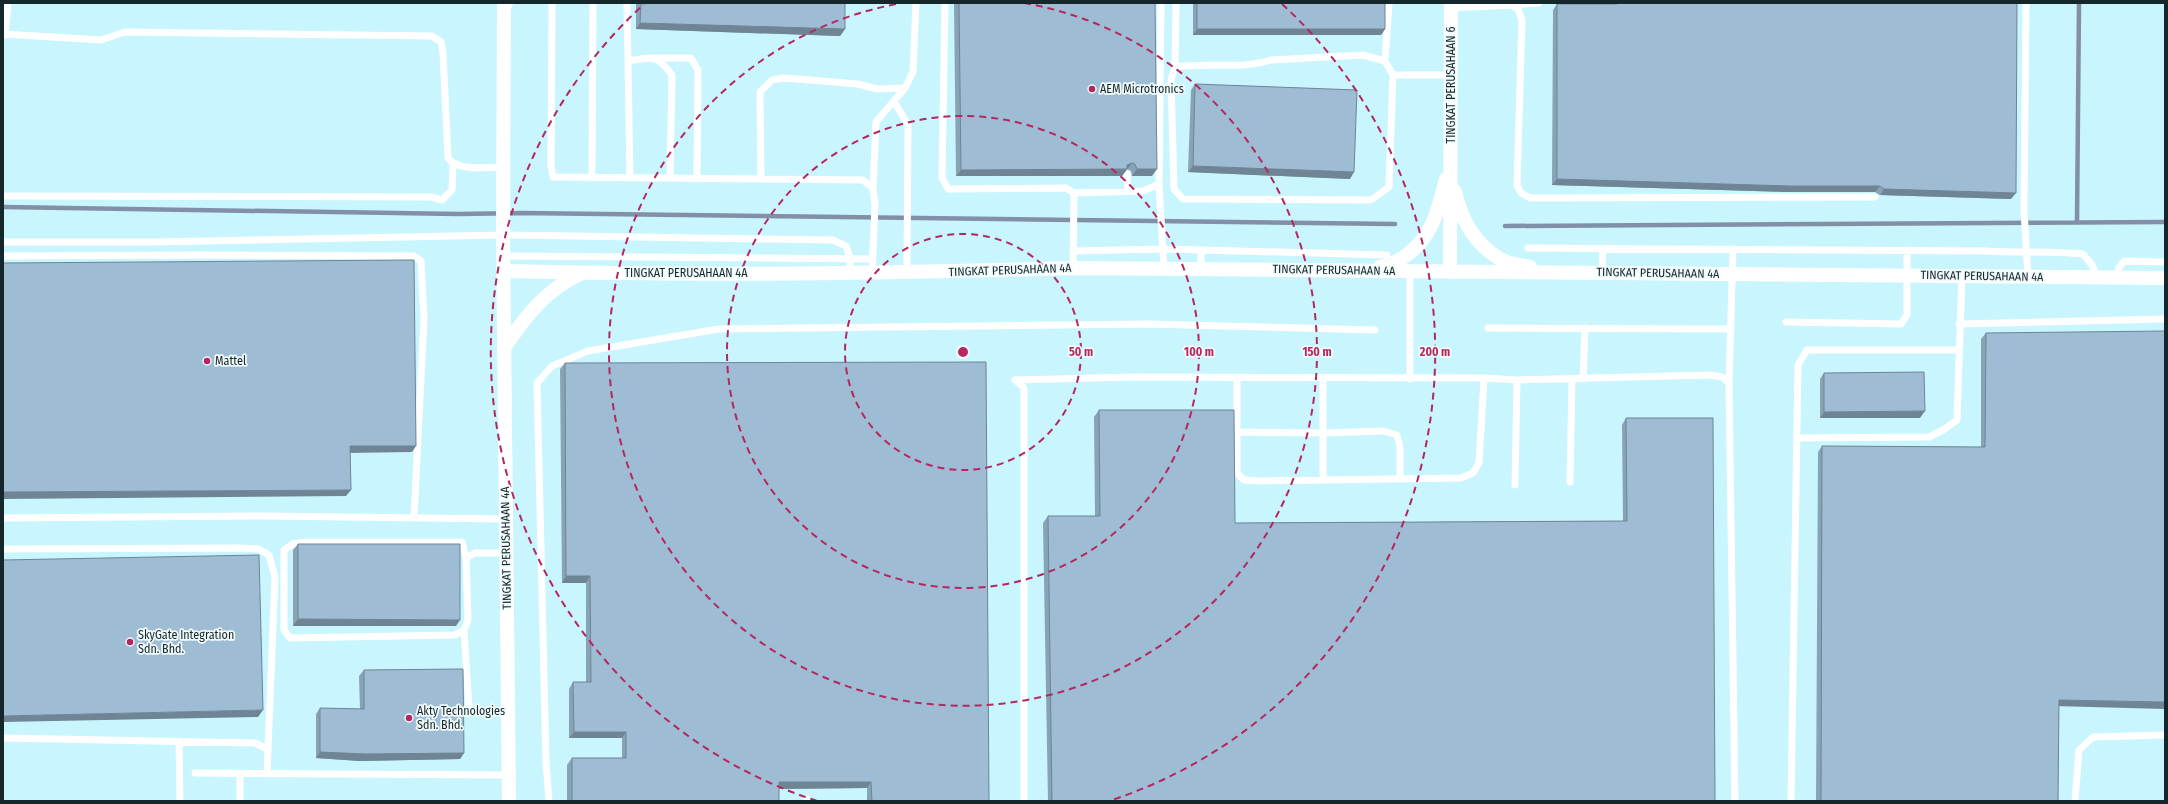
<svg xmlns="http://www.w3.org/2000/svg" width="2168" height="804" font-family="'Fira Sans Condensed',sans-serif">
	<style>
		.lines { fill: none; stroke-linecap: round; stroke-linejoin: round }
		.stream { stroke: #838fa7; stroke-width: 4.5 }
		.service { stroke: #fff; stroke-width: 7 }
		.minor { stroke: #fff; stroke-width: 14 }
		.wall { fill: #88a3b6 }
		.shaded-wall { fill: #6f8494 }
		.building { fill: #9ebdd4; stroke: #6f8494 }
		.ring { fill: none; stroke: #b5275e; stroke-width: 2; stroke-dasharray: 7 5 }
		.poi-dot { fill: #b5275e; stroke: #f2fbfc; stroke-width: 1.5 }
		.labels { text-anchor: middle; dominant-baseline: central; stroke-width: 3.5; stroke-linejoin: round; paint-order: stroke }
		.street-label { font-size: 12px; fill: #15272a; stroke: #f2fbfc }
		.poi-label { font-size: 12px; fill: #15272a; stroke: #f2fbfc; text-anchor: start }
		.centre { fill: #b5275e; stroke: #f2fbfc; stroke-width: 2 }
		.ring-label { font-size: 12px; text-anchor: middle; font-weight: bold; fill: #b5275e; stroke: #f2fbfc; stroke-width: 3.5; stroke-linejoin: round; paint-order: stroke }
	</style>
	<rect width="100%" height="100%" fill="#c8f5fe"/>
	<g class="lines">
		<path class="stream" d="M3,207L458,214L522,213L1395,224
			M2077,221L2079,3
			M1505,226L2165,222"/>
		<path class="service" d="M552,3L551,165L553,177L863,180L873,188
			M627,3L630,178
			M945,3L942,178L948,189L1066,188L1074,193L1143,191L1159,184
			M1161,3L1159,184L1164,269
			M2026,3L2024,211L2028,277
			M1511,5L1539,3
			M1451,8L1511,5L1518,9L1522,20L1517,185L1521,193L1530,198L1875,197
			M3,34L101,40L125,32L432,36L441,42L443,53L448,158C459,172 486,167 503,167
			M5,35L8,3
			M651,58H691L698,70L697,178
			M628,61C652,57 657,54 672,75L670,178
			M1385,61L1389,3
			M1175,67L1176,3
			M1393,75L1389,187L1371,200L1183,199L1174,189L1171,80L1175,67C1206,62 1240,70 1271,60L1363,55L1385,61L1393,75H1451
			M894,101L908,125L907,273
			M1127,174L1128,191
			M592,178L593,3
			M761,178L760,92L772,80L784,78L858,84L877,89L905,88
			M3,196L431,197L442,200L452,190L453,165
			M3,242H157L503,235L833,240L846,246L850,258V273
			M1528,248L1985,251C2018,253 2050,251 2083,254L2092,265L2097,277
			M1201,250V269
			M1073,251L1163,249L1387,255
			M3,256L196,255L414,256L421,261L424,319L414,518
			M504,256L873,259
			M1073,268L1074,193
			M872,273L875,205L873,188L876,122L905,88L913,72L916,3
			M1602,273L1603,248
			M2116,278L2119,268L2124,261L2165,262
			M1786,322L1901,324L1907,315V250
			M1959,324L2165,319
			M1488,328L1731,329
			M1237,378V473L1244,480L1260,481L1461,478L1473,473L1479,463L1484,378
			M1323,379V480
			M1410,379V271
			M1583,379L1585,328
			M1015,380L1133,377L1484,378L1517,380L1710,375L1722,377L1729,383L1735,801
			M1015,380L1024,388V801
			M1729,383L1733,249
			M1237,432L1324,433L1384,431L1397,435L1400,447V479
			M1797,438L1929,437L1943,430L1957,420L1962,276
			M1570,482L1572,379
			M1515,485L1517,380
			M3,518L263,516L506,519
			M307,542H462L466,558L468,620L464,630L455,635L290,638L284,630V550L293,544Z
			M3,549L239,548L259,549L269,555L275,577L267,774
			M466,558L475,553H506
			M464,630L469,709
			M3,738L255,743L267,749
			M179,741L180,801
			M195,773L508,775
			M240,774V801
			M549,801L546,762L537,383L552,366L588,351L719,329L1148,324L1375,330
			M807,801V799
			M1791,801L1798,365L1807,350H1958
			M2075,801L2079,750L2093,737L2165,735"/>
		<path class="minor" d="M506,3L504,7L503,235L509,801
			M1455,191C1461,220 1475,244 1500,259C1508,264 1521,265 1530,267
			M1380,267C1402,263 1421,246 1431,226C1438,213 1442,193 1446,179
			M504,271C693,276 883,274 1073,268L2165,278
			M1450,272L1451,3
			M504,348C526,316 544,291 580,274"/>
	</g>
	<path class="wall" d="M636,3H845V29L840,36L636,29Z
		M954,3H1155L1152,176H1132L1131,171L1127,169L1122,176H956Z
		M1193,3H1385V29L1381,35H1193Z
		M1612,3H2017L2011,199L1880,195L1875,192H1786L1552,185L1553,10L1557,4H1612Z
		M1195,84L1350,179L1188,172L1191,90Z
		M1986,333L2059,706L2058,801H1816L1818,452L1822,446L1981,447V339Z
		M565,363L989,801H867V788L779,789V801H567V765L572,758H622V738H569V689L573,682H586V583H562L560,369Z
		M1824,373L1920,418H1820V379Z
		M1099,410L1235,523L1623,521L1622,425L1626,418L1715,801H1048L1043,523L1048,516H1095L1094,417Z
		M298,544L456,626H293V550Z
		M364,670L464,753L460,759L360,761L316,758V714L320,708L360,709L359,676Z"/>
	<path class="shaded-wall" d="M2130,3H2165V4H2129Z
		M640,23L845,29L840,36L636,29Z
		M1197,29H1385L1381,35H1193Z
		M1132,163L1122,176H956L961,170Z
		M1193,166L1354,172L1350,179L1188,172Z
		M1137,169H1157L1152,176H1132Z
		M1557,179L1880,186L1875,192H1786L1552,185Z
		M1884,189L2016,193L2011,199L1880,195Z
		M1925,411L1920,418H1820L1824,412Z
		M350,446H416L412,452L346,453Z
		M351,490L346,496L3,499V492Z
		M566,576H590L586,583H562Z
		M298,619L460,620L456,626H293Z
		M2059,700L2165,702V709L2054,706Z
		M263,710L258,717L3,722V716Z
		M574,732H626L622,738H569Z
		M320,752L464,753L460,759L360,761L316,758Z
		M779,782H871L867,788L774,789Z"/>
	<path class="building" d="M641,3H845V29L640,23Z
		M959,3H1155L1157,169H1137L1135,164L1132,163L1127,165V169L961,170Z
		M1197,3H1385V29H1197Z
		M1617,3H2017L2016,193L1884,189L1880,186H1790L1557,179V4H1617Z
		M1195,84L1357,90L1354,172L1193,166Z
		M414,260L416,446H350L351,490L3,492V263Z
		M2165,331V702L2059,700L2058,801H1821L1822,446L1985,447L1986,333Z
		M986,362L989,801H872L871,782H779V801H572V758H626V732H574L573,682H591L590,576H566L565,363Z
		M1924,372L1925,411L1824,412V373Z
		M1099,410H1234L1235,523L1627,521L1626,418H1713L1715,801H1052L1048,516H1100Z
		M298,544H460V620L298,619Z
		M259,555L263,710L3,716V560Z
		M463,669L464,753L365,754L320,752V708L364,709V670Z"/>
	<g class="ring">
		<circle cx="963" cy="352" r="118"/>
		<circle cx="963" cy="352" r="236"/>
		<path d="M1024 3A354 354 0 1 1 902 3"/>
		<path d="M817 801A472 472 0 0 1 644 4M1282 4A472 472 0 0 1 1109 801"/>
	</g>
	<g class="poi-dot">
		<circle cx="1092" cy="89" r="4"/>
		<circle cx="207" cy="361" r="4"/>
		<circle cx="130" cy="642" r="4"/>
		<circle cx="409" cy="718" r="4"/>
	</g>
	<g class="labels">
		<g class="street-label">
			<text transform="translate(1451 85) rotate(-90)">TINGKAT PERUSAHAAN 6</text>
			<text transform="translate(1010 270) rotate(-2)">TINGKAT PERUSAHAAN 4A</text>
			<text transform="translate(1334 270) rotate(1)">TINGKAT PERUSAHAAN 4A</text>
			<text x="686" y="273">TINGKAT PERUSAHAAN 4A</text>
			<text transform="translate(1658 273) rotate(1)">TINGKAT PERUSAHAAN 4A</text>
			<text transform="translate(1982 276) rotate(1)">TINGKAT PERUSAHAAN 4A</text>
			<text transform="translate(506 548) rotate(-91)">TINGKAT PERUSAHAAN 4A</text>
		</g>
		<g class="poi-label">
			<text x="1100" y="89">AEM Microtronics</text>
			<text x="215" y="361">Mattel</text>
			<text x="138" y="635">SkyGate Integration<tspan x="138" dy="14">Sdn. Bhd.</tspan></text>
			<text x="417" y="711">Akty Technologies<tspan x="417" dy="14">Sdn. Bhd.</tspan></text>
		</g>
	</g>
	<circle cx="963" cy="352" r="6" class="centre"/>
	<g class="ring-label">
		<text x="1081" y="356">50 m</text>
		<text x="1199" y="356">100 m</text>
		<text x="1317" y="356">150 m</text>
		<text x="1435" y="356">200 m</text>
	</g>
	<rect width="2168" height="804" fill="none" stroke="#15272a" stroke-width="8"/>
</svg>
